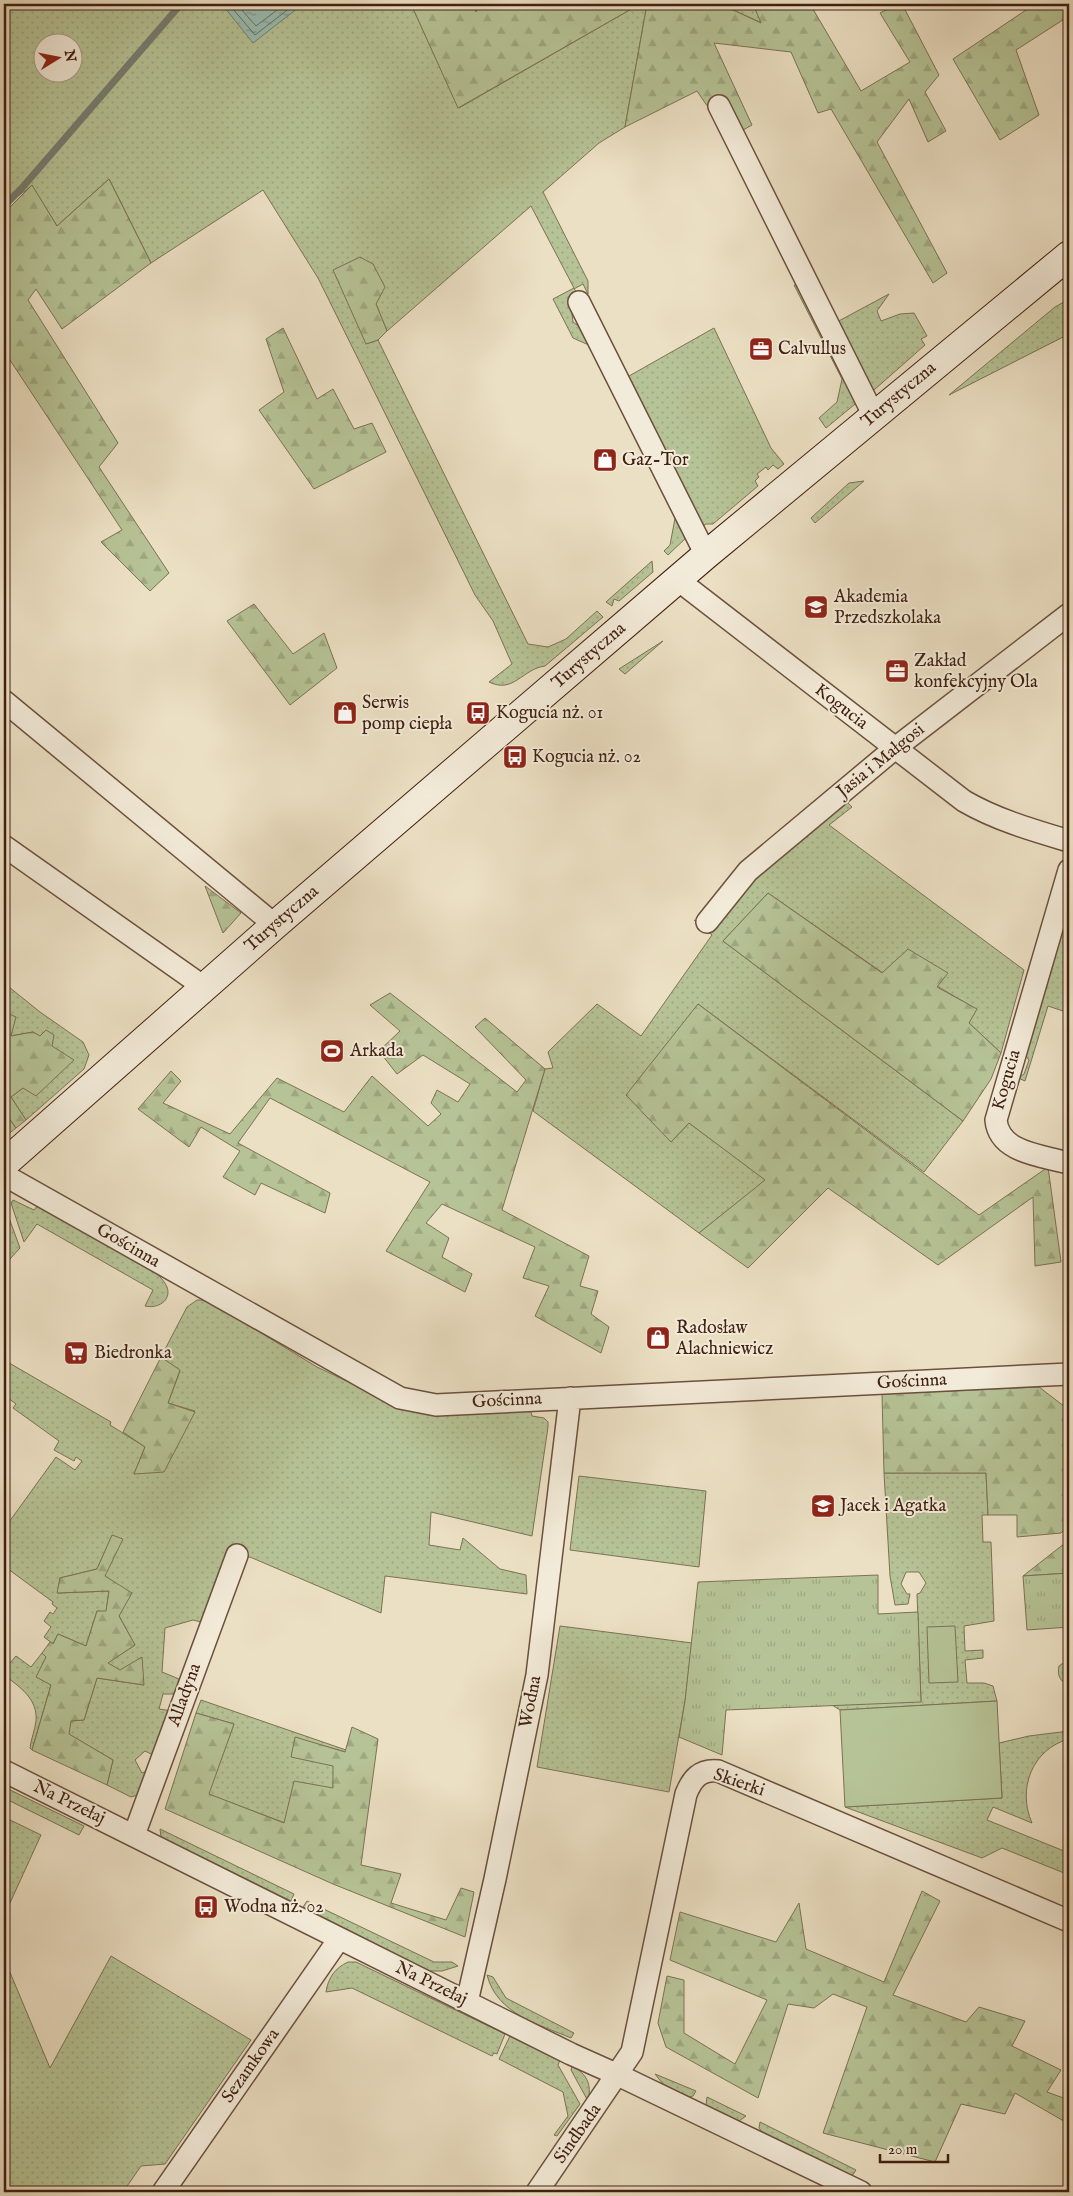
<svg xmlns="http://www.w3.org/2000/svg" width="1073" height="2196" font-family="'IM FELL English',serif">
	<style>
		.grass { fill: url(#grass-dots); stroke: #7c7254; fill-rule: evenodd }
		.forest { fill: url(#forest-firs); stroke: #7c7254 }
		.park { fill: url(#park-tufts); stroke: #7c7254 }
		.pitch { fill: #b6c396; stroke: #7c7254 }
		.water { fill: url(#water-ripples); stroke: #767e72 }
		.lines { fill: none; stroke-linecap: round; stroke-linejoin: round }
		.shore { stroke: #6d6e62; stroke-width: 1 }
		.stream { stroke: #767e72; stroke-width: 7 }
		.street-casing { stroke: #6c503e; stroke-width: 24 }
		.secondary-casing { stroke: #412011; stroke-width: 30 }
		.street { stroke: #f3ebd9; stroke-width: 21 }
		.secondary { stroke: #f3ebd9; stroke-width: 28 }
		.labels { text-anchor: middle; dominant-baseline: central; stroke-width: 4; stroke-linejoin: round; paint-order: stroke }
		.poi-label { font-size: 18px; fill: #412011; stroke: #f3ebd9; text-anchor: start }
		.street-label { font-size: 18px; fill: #412011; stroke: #f3ebd9 }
	</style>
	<defs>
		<pattern id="grass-dots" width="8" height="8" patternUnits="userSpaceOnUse" patternTransform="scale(1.25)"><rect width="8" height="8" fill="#b6c396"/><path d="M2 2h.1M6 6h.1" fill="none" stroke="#9ea780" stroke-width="1.8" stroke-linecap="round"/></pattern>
		<pattern id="forest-firs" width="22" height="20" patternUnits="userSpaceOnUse" patternTransform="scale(1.25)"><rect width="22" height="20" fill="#b6c396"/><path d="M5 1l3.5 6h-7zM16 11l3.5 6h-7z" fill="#9ea780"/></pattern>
		<pattern id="park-tufts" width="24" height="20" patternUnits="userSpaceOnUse" patternTransform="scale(1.25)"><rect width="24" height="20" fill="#b6c396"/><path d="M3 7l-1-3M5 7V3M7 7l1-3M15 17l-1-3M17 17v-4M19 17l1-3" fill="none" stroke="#9ea780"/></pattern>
		<pattern id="water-ripples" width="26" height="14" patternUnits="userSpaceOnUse" patternTransform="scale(1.25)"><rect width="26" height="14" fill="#99bdb3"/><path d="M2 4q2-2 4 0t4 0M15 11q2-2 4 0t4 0" fill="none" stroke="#7e9990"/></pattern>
	</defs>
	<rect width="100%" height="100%" fill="#ece0c4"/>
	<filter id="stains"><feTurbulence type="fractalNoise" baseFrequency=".004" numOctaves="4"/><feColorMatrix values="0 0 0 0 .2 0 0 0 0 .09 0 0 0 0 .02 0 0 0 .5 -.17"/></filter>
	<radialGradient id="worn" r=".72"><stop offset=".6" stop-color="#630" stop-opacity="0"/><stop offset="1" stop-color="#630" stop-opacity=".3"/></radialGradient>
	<path class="grass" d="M4,4H411L459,108L640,4H647L625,127L599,143L543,192L588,281V294L583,284L574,289L578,293L572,314L573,322L587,332L687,537L668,555L664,551L670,545L676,513L591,346L573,338L553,299L574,288L531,206L387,331L376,304L373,264L366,344L378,340L528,644L548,647L566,639L597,611L603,617L545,666C522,669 514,694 489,682L512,664L493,621L475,595L318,278L263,190L151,263L109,179L57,226L32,186L4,206ZM42,42H72V72H42Z
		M720,4H753L762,23Z
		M794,285H800L860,400L826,428L819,418L837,402L842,379Z
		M889,294L877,311L881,321L900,314L914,313L927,336L921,339L925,345L874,390L868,389L835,323Z
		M1069,299V334L949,395L1055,307Z
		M714,328L771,448L784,464L778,469L773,465L768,470L766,467L757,474L759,477L755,481L758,486L713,524H706L701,527L630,385L629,376Z
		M864,481L815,523L811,518L849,483Z
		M652,561L653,572L619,601L614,599L612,606L606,602Z
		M663,641L625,674L619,669Z
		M844,799L852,807L829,825L1024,970L1001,1053L969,1023L976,1009L937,986L947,973H883L768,893L723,941L963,1121L924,1172L698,1004L671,1142L689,1123L766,1180L699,1233L533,1111L545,1069L553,1068L548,1052L597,1004L641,1036L712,935L694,920L709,927L751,877Z
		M1064,920L1069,921V1013L1048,1006L1025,1081L1018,1078L1024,1074L1029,1060L1025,1055Z
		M4,983L40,1012L83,1042L89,1055L84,1069L26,1120L11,1097L23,1088L52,1046L33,1032L10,1036L7,1013L4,1015Z
		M4,1111L16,1128L7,1135L4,1133Z
		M13,1200L34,1210L38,1205L154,1271C159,1276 164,1280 167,1287C172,1301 157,1309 145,1306L153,1290L37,1224L24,1242L11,1203Z
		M5,1207L20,1248L10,1259L4,1256Z
		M197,1300H207L317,1367L410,1411L530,1408L532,1416L544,1418L548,1422V1427L532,1536L431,1512L429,1545L460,1550L463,1538L500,1569L526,1575L527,1594L385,1576L381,1613L250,1557L243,1558L201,1622L193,1620L165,1628L162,1672L179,1679L176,1694H163L159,1709L172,1711L157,1757L145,1751L135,1760L142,1773L156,1766L144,1793L131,1797L107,1785L113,1760L68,1734L71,1721L84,1720L97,1678L144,1685L107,1663L135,1645L119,1616L105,1576L112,1536L97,1569L60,1578L58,1593L109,1591L106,1612L97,1611L86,1646L58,1634L53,1644L44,1637L51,1627L44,1621L50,1612L53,1614L57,1608L52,1604L53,1602L4,1566V1529L56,1457L75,1470L82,1461L76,1457L74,1461L54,1450L59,1441L13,1408L16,1404L4,1395V1360L111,1422L110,1425L145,1447L134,1474L195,1411L168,1403L180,1371L161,1357L187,1307Z
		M884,1473H986L988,1515H982L983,1542H991L994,1621L964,1626L965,1651L983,1650V1658L965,1660L967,1683H984L993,1686L997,1701L840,1710L832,1705L921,1701L917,1594L920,1593L926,1583L919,1572H906L901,1584L907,1594H910L908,1604L895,1605L890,1576Z
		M579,1476L706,1491L699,1567L570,1550Z
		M560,1626L692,1643L685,1701L669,1792L537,1767Z
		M42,1653L46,1657L51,1685L32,1750L30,1748C31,1739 35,1730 36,1721C38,1699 20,1687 4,1675V1660L9,1664L16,1656L31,1667Z
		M1069,1659V1686C1060,1681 1057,1676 1059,1666Z
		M201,1700L346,1750V1752L295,1738L334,1766L333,1788L285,1823L208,1794L234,1724L196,1713Z
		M1069,1731V1739C1032,1749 1017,1789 1032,1823L993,1807L987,1820L1069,1853V1875L1002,1848L982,1858L845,1807L1002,1798L999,1743L1029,1736Z
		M4,1787L84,1826L79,1835L4,1798Z
		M4,1817L41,1835L4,1916Z
		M160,1829L294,1894L291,1901L161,1837Z
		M307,1901L434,1962H452L458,1966L442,1971H430L303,1907Z
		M111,1956L251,2040L165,2164L141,2166L123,2192H4V1958L50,2068Z
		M348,1962H356L505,2034L497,2054L494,2053L492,2056L352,1988L326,1992C328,1978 335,1968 348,1962Z
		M487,1975L493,1977L506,1998L574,2033L571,2038C538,2024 497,2014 487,1975Z
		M510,2036L560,2060L558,2065L580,2104L557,2136L554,2135L568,2116L563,2092L499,2059Z
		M572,2066C587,2074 592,2084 588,2101L571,2070Z
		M655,2074L696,2091L693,2096L689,2097L663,2084Z
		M707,2097L746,2116L739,2121L709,2108L706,2105Z
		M760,2122L856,2170L852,2176L762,2132L759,2128Z"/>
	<path class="forest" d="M411,4H472L476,12L478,4H640L458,108Z
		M647,4H720L761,23L753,4H810L861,91L910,62L880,13L898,4H902L939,75L925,92L946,131L928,142L909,99L877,142L947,273L933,283L831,109L818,113L791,52L714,43L752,125L729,138L697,91L625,127Z
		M1035,4H1069V16L1016,50L1039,115L1000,140L953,59Z
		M109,179L151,263L62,329L36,289L28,300L118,443L99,467L169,573L150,591L101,542L122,530L4,351V213L32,185L57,226Z
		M360,257L373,264L385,287L376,304L387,331L378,340L366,344L333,270Z
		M283,328L317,399L333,389L354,429L372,423L386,452L314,489L259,410L284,392L266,339Z
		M254,604L293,654L324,633L337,668L290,705L227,621Z
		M205,886L241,913L223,933Z
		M768,893L882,973L908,949L948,973L937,987L977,1009L969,1023L1001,1053L991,1079L963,1121L723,941Z
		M390,993L517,1092L526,1080L475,1027L485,1018L545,1069L502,1210L589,1256L580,1286L598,1291L591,1314L609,1327L601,1353L535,1316L549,1286L523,1278L535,1247L442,1204L426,1223L449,1238L442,1257L472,1274L465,1292L386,1251L430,1182L270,1098L238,1143L330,1193L325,1213L261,1183L255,1195L223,1177L240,1151L201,1127L189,1147L138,1109L171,1071L181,1081L163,1103L230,1134L277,1078L344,1112L372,1076L428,1126L441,1114L431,1103L437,1090L458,1102L470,1084L423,1055L397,1074L379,1051L400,1031L370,1005Z
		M698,1004L979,1215L1048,1167L1061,1262L1035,1266L1033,1197L938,1265L828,1188L748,1268L699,1233L765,1180L689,1123L671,1142L626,1095Z
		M7,1013L16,1017L11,1036L33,1032L40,1036L46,1030L54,1035L52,1046L74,1060L36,1096L23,1088L11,1097L26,1120L16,1128L4,1111V1015Z
		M161,1357L180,1370L168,1403L195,1412L164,1472L134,1474L145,1447L123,1432Z
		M1039,1387L1069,1410V1525L1061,1533L1017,1537V1515H988L986,1473H884L882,1394Z
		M112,1535L123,1539L105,1576L132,1593L119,1616L135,1645L108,1663L120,1670L142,1657L144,1685L97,1678L84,1720L71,1721L69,1734L113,1760L107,1785L32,1750L51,1685L36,1677L46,1657L42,1653L50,1642L53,1644L58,1634L86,1646L97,1611H106L109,1591L57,1593L60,1578L97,1569Z
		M1069,1540V1573L1023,1576Z
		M196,1713L234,1724L209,1794L284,1823L294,1781L333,1788V1766L291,1757L295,1737L345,1752L352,1727L378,1739L361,1865L401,1874L391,1903L446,1920L461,1888L474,1892L465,1937L333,1884L165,1809Z
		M922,1891L940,1901L893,1995L966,2022L979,2007L1025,2021L1012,2046L1061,2070L1047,2092L1069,2100V2124L1015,2093L1005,2114L961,2104L935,2162L823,2133L867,2007L833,1994L814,2008L788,2004L758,2098L666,2047L658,2023L667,1976L684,1980V2033L735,2064L767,2000L670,1960L680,1912L776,1942L799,1903L806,1949L884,1982Z"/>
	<path class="park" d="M1069,1573V1627L1027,1630L1023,1576Z
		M878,1575V1614L918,1612L921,1702L726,1710L722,1755L679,1737L685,1701L698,1582Z"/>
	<path class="pitch" d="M955,1626L958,1682L929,1683L927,1627Z
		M997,1701L1002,1798L845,1807L840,1710Z"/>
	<path class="water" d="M230,4H303L253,43L225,8Z"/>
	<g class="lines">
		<path class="shore" d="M233,4V9L255,35L295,4
			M239,4L240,8L256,26L285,4"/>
		<path class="stream" d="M4,206L21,189L181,4"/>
		<defs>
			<path id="street" d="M719,106L874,416
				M579,302L706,555
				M678,580L964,801C997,820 1032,830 1069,841
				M4,701L275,925
				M4,846L204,987
				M707,922L748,871L894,749L1069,614
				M1064,1162C1039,1155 999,1152 996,1120L1069,870
				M4,1175L400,1398L436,1405L1069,1374
				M4,1771L571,2054L618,2075L861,2192
				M134,1835L237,1555
				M467,2002L495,1879L537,1675L570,1398
				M163,2192L339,1939
				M537,2192L632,2052L686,1794C692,1779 700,1769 718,1771L1069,1921"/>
			<path id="secondary" d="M4,1164L275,925L706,555L1069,255"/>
		</defs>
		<use href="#street" class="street-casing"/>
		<use href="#secondary" class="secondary-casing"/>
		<use href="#street" class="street"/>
		<use href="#secondary" class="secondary"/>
	</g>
	<defs>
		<symbol id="office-square" viewBox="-11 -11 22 22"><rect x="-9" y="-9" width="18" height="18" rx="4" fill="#8f2418" stroke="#f3ebd9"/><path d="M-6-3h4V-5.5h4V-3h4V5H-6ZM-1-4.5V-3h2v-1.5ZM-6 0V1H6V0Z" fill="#fff"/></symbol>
		<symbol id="shop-square" viewBox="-11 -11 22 22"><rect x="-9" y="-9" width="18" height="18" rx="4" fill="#8f2418" stroke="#f3ebd9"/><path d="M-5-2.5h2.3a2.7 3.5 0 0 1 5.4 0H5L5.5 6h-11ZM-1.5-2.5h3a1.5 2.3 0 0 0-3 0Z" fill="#fff"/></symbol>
		<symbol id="school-square" viewBox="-11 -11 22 22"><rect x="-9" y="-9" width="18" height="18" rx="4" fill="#8f2418" stroke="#f3ebd9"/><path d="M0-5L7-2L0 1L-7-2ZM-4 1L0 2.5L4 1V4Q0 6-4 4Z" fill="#fff"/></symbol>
		<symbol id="bus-square" viewBox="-11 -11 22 22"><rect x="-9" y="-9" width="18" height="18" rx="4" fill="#8f2418" stroke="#f3ebd9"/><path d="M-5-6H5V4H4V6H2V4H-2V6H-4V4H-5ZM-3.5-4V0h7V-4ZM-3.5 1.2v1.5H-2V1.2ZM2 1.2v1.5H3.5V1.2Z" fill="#fff"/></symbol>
		<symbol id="stadium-square" viewBox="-11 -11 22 22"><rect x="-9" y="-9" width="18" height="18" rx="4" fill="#8f2418" stroke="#f3ebd9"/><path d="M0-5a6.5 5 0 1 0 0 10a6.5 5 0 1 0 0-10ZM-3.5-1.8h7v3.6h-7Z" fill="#fff"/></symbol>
		<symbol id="supermarket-square" viewBox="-11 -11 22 22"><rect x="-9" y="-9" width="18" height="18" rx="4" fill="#8f2418" stroke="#f3ebd9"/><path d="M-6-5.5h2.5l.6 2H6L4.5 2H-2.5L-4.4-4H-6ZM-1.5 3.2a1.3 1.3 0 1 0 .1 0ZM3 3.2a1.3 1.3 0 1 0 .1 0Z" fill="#fff"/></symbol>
	</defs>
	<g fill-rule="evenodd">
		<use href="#office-square" x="747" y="335" width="28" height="28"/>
		<use href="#shop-square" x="591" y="446" width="28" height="28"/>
		<use href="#school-square" x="802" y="593" width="28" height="28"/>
		<use href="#office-square" x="883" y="657" width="28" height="28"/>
		<use href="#shop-square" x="331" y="699" width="28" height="28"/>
		<use href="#bus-square" x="464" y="699" width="28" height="28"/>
		<use href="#bus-square" x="501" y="743" width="28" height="28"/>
		<use href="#stadium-square" x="318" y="1037" width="28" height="28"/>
		<use href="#shop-square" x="644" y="1324" width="28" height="28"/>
		<use href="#supermarket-square" x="62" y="1339" width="28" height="28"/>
		<use href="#school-square" x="809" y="1492" width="28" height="28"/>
		<use href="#bus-square" x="192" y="1893" width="28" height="28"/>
	</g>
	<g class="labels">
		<g class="poi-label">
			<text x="778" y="349">Calvullus</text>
			<text x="622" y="460">Gaz-Tor</text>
			<text x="834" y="597">Akademia<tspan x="834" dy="21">Przedszkolaka</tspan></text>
			<text x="914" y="661">Zakład<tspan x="914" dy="21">konfekcyjny Ola</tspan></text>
			<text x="362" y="703">Serwis<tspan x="362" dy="21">pomp ciepła</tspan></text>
			<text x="496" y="713">Kogucia nż. 01</text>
			<text x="532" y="757">Kogucia nż. 02</text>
			<text x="350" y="1051">Arkada</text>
			<text x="676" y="1328">Radosław<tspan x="676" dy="21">Alachniewicz</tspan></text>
			<text x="94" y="1353">Biedronka</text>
			<text x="840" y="1506">Jacek i Agatka</text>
			<text x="224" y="1907">Wodna nż. 02</text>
		</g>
		<g class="street-label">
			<text transform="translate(899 395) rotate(-40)">Turystyczna</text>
			<text transform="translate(589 656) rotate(-41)">Turystyczna</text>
			<text transform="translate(841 707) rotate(38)">Kogucia</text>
			<text transform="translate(881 761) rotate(-39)">Jasia i Małgosi</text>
			<text transform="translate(282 919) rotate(-41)">Turystyczna</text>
			<text transform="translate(1007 1080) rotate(-74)">Kogucia</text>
			<text transform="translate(128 1246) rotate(30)">Gościnna</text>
			<text transform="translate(912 1382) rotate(-3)">Gościnna</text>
			<text transform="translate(507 1401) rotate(-3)">Gościnna</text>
			<text transform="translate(185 1695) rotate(-70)">Alladyna</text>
			<text transform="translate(531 1702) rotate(-79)">Wodna</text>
			<text transform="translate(739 1783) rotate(19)">Skierki</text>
			<text transform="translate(69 1803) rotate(26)">Na Przełaj</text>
			<text transform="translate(431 1984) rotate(26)">Na Przełaj</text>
			<text transform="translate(251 2066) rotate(-55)">Sezamkowa</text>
			<text transform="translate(578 2134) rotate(-55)">Sindbada</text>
		</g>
	</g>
	<rect width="1073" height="2196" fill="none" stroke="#ece0c4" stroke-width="20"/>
	<rect x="5" y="5" width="1063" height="2186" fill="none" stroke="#412011" stroke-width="2.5"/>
	<rect x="10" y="10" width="1053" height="2176" fill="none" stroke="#412011"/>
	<g transform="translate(58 58) rotate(80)"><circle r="24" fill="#f3ebd9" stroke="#ac9a89"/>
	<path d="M0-4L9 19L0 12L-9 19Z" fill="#8f2418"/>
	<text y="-8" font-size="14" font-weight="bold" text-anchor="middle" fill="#412011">N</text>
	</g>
	<path d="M880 2154v8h68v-8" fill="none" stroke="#412011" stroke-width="2.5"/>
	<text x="888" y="2154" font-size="15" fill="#412011" stroke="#f3ebd9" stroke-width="4" paint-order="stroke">20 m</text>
	<rect width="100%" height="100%" filter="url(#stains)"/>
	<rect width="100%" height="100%" fill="url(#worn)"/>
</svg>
